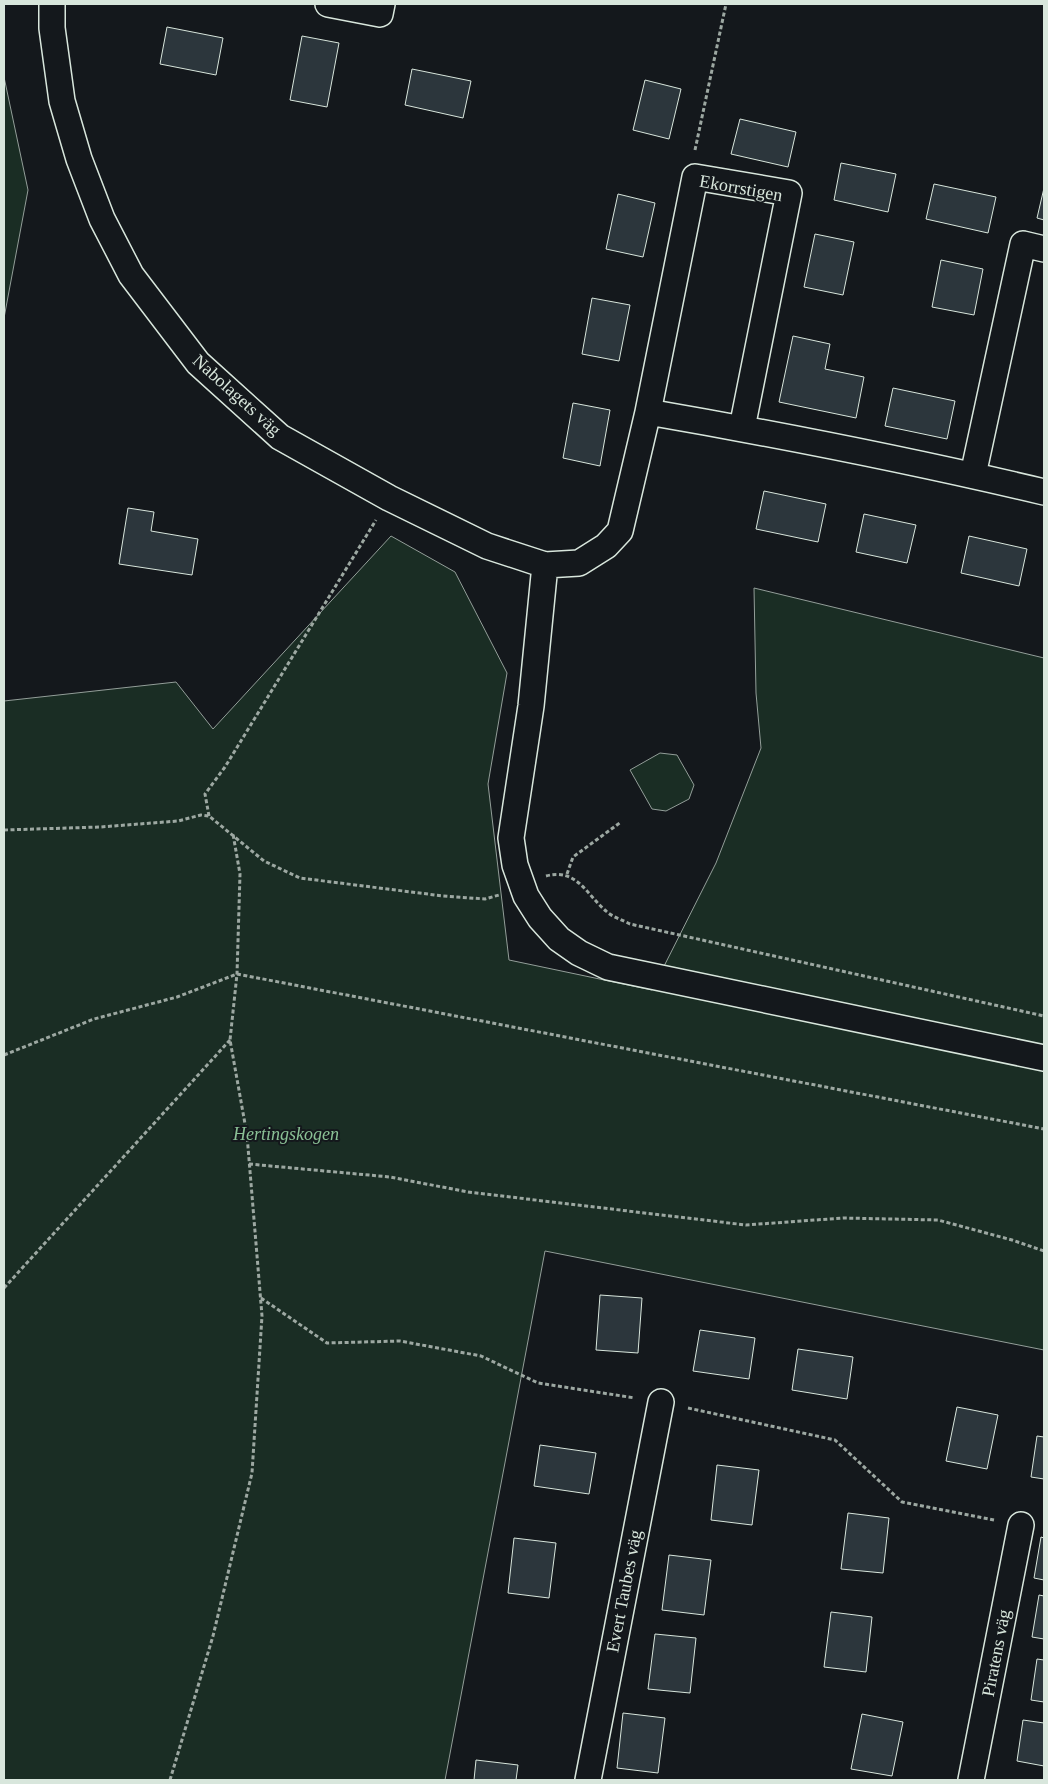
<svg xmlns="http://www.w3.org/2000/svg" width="1048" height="1784" font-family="Georgia,serif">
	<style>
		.green { fill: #1a2d24; stroke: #939e99 }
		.building { fill: #2c363c; stroke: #d8e6dc }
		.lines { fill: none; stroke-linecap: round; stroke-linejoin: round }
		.street-casing { stroke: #d8e6dc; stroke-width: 28 }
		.path { stroke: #9da8a2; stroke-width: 3; stroke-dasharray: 4 2.5; stroke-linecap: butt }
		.street { stroke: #14181c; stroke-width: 25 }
		.labels { text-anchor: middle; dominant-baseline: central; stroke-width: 4; stroke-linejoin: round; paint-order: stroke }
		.street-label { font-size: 18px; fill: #d8e6dc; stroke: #14181c }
		.park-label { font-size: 18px; font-style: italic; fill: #8ac095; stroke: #14181c }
	</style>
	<rect width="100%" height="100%" fill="#14181c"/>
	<path class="green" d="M4,77L28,190L4,318Z
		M391,536L455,572L507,673L488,784L509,960L652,990L716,863L761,748L756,693L754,588L1044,658V1350L545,1251L445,1780H4V701L176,682L213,729Z
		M660,753L677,755L694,785L689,799L666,811L652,809L630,770Z"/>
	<path class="building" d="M167,27L223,38L216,75L160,64Z
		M302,36L339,43L327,107L290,100Z
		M412,69L471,81L463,118L405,105Z
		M645,80L681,89L669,139L633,130Z
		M740,119L796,132L788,167L731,154Z
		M841,163L896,174L888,212L834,200Z
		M934,184L996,197L988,233L926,219Z
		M1044,188V220L1037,218Z
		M618,194L655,203L643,257L606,249Z
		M815,234L854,242L843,295L804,287Z
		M941,260L983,269L974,315L932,307Z
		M592,298L630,305L619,361L582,354Z
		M793,336L830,344L825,369L864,377L856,418L779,402Z
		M893,388L955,401L947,439L885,426Z
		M573,403L610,410L600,466L563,458Z
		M764,491L826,504L818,542L756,529Z
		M128,508L154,512L151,531L198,539L192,575L119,564Z
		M864,514L916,525L907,563L856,552Z
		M969,536L1027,549L1019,586L961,573Z
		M600,1295L642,1298L638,1353L596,1350Z
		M700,1330L755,1338L749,1379L693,1371Z
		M798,1349L853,1357L847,1399L792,1390Z
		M957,1407L998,1415L987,1469L946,1461Z
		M1037,1436L1044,1437V1479L1031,1477Z
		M540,1445L596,1453L589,1494L534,1486Z
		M717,1465L759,1470L752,1525L711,1520Z
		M848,1513L889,1518L883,1573L841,1569Z
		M1041,1537L1044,1538V1580L1034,1578Z
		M514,1538L556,1543L549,1598L508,1593Z
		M669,1555L711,1560L704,1615L662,1610Z
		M1039,1595L1044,1596V1639L1032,1637Z
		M831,1612L872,1617L866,1672L824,1667Z
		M655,1634L696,1638L690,1693L648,1689Z
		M1037,1659L1044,1660V1702L1031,1700Z
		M623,1713L665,1718L658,1773L617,1768Z
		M862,1714L903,1722L892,1776L851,1769Z
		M1023,1720L1044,1723V1766L1017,1761Z
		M476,1760L518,1765L516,1780H474Z"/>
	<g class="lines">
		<defs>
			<path id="street" d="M52,4V28L62,101L79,159L102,219L131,275L198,363L280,437L389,498L487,546L545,565L531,706L511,838L515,865L526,896L540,918L559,939L579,953L608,967L1044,1058
				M328,4L380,14L382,4
				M648,412L695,177L789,193L742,428
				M973,475L1023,244L1044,249
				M545,565L579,563L606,546L620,531L648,412C781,435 913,461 1044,492
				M588,1780L661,1402
				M971,1780L1021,1525"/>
		</defs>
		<use href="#street" class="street-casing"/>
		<path class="path" d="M695,150L726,4
			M209,816L205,794L225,767L376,520
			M4,830L100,827L178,821L201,815L209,816L264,861L300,878L443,896L485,899L499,895
			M567,874L573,857L621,822
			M546,876C577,868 586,894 606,911C612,917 623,920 630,924L1044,1016
			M4,1055L94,1019L177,997L237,974L1044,1129
			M249,1164L390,1177L468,1192L746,1225L843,1218L938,1220L1012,1240L1044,1251
			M4,1288L230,1040
			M261,1298L327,1343L400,1341L481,1356L538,1383L635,1398
			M688,1408L835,1440L902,1502L994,1520
			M170,1780L213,1636L252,1473L262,1316L247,1135L230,1040L237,974L240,874L233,834"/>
		<use href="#street" class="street"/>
	</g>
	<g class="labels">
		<g class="street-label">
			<text transform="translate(741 188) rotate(10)">Ekorrstigen</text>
			<text transform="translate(237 395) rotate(42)">Nabolagets väg</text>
			<text transform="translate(624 1591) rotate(-79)">Evert Taubes väg</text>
			<text transform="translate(996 1653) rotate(-79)">Piratens väg</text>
		</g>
		<g class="park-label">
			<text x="286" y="1134">Hertingskogen</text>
		</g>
	</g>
	<rect width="1048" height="1784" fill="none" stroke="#d8e6dc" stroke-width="10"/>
</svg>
